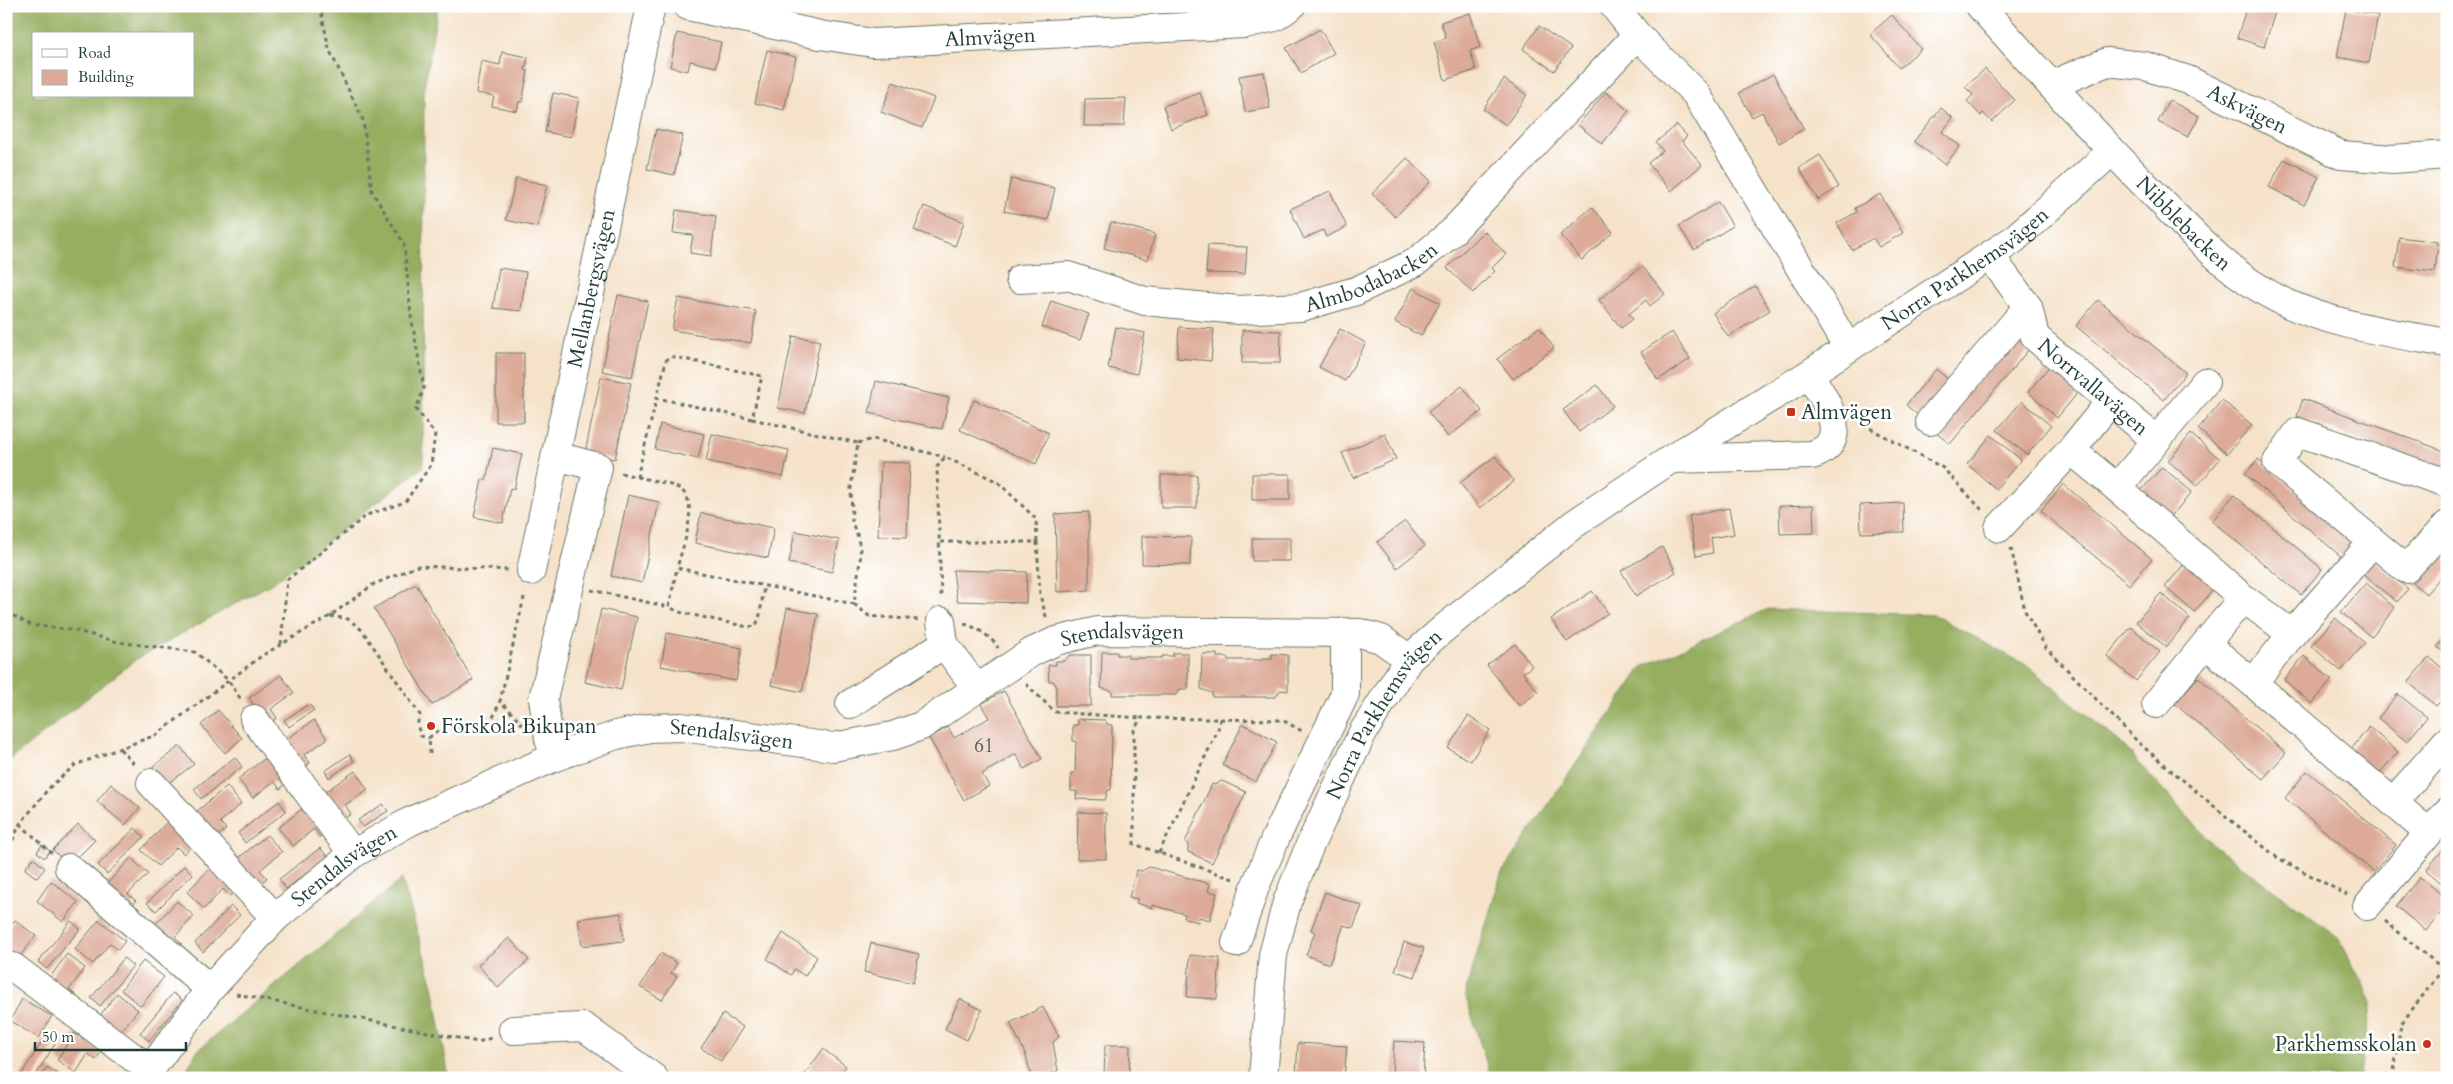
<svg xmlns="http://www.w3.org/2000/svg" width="2453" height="1084" font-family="Cardo,serif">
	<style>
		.forest { fill: #96ae60; stroke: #5a764a; fill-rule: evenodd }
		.building { fill: #dcaa97 }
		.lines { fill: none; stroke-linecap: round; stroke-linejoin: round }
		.minor-casing { stroke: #6a7768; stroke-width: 30 }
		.path { stroke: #6a7768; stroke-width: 3; stroke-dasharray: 4 4; stroke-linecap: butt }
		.minor { stroke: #fff; stroke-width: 28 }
		.poi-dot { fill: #c8321e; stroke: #fff; stroke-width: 2 }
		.labels { text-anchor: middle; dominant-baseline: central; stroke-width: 5; stroke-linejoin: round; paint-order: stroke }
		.number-label { font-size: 19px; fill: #4e584d }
		.street-label { font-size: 21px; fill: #1f3d34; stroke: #fff }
		.poi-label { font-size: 21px; fill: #1f3d34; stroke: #fff; text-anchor: start }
	</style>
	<rect width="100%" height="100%" fill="#fff"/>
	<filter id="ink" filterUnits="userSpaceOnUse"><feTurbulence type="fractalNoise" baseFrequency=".02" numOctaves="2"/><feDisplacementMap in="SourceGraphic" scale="10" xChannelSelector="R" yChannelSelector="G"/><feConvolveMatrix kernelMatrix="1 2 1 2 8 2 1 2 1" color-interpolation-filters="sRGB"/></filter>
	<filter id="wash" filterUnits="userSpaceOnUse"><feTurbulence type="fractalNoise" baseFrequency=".0096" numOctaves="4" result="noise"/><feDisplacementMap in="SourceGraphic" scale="20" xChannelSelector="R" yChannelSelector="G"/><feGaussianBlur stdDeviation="1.12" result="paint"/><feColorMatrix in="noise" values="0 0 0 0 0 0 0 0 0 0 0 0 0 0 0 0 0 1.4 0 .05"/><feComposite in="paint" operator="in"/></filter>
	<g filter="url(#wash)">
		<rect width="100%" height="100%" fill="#f5e2c9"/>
		<path class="forest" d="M6,6H438L424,87L423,467L274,582L135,660L6,763ZM34,34H194V96H34Z
			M1768,609L1934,615L2026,665L2121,743L2213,845L2338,937L2372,1001L2359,1078H1491L1465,994L1501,874L1642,667Z
			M402,879L433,986L449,1078H182L197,1051Z"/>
		<g id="blocks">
			<path class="building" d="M2247,6H2277L2264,47L2237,38Z
				M2346,9L2378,15L2369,63L2337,57Z
				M1470,13L1480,47L1470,51L1476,70L1445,80L1434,42L1446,38L1441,22Z
				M1892,15L1921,49L1899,68L1870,34Z
				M1539,26L1571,48L1554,71L1523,49Z
				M1320,29L1334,53L1301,73L1286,48Z
				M677,33L721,42L716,67L690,61L688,71L670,67Z
				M767,50L796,57L784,110L755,103Z
				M502,52L528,57L525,70L528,71L522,102H519L517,111L492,106L494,96L476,93L481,61L500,65Z
				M1985,69L2015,100L1992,122L1983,113L1981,116L1967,101L1973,95L1965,87Z
				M1264,72L1270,108L1245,112L1239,76Z
				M1773,74L1804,129L1779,143L1762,112L1752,117L1739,93Z
				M1504,79L1527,95L1506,125L1483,109Z
				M893,82L934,98L922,128L881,112Z
				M1606,92L1629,111L1602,144L1578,125Z
				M553,93L579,98L571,137L545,132Z
				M1200,93L1208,115L1171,129L1163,106Z
				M1126,98L1124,126H1084L1085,99Z
				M2169,100L2199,116L2188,137L2158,122Z
				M1941,108L1953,118L1942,132L1960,146L1945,165L1914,141Z
				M1677,125L1687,136L1682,141L1702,165L1671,191L1648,163L1663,151L1656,142Z
				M656,129L683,135L674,175L647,169Z
				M1820,155L1839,187L1818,200L1799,168Z
				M1407,158L1431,181L1395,217L1372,194Z
				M2284,159L2319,177L2304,205L2269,187Z
				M516,178L547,185L537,227L506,220Z
				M1011,179L1055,188L1048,220L1004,211Z
				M1330,191L1347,227L1326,237L1323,230L1304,239L1290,209Z
				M1880,194L1903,233L1879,247L1873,238L1852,250L1837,223L1857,212L1855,208Z
				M1718,202L1733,226L1694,250L1679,226Z
				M924,206L964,222L955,246L914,230Z
				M1592,207L1613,232L1582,260L1560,235Z
				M676,210L716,216L711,256L690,253L693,235L673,233Z
				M1111,222L1155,234L1148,260L1104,248Z
				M1484,231L1506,254L1492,268L1495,271L1473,293L1447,268Z
				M2399,237L2438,242L2435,272L2395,267Z
				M1208,245L1247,247L1245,274L1206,273Z
				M1642,266L1665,294L1650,306L1646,300L1629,314L1633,319L1621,328L1599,300Z
				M499,268L526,272L521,311L493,308Z
				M1755,286L1770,310L1728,337L1713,313Z
				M1413,288L1440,303L1421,336L1395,322Z
				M618,295L648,301L632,377L602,371Z
				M678,298L756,311L751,343L672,330Z
				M2098,300L2186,373L2164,400L2076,326Z
				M1051,301L1089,314L1080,340L1042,327Z
				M1116,327L1145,333L1137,374L1108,368Z
				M1179,327L1214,329L1211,361L1177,358Z
				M1539,327L1554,348L1513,379L1497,359Z
				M1340,329L1366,343L1345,381L1319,367Z
				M1242,330L1281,331L1280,363H1242Z
				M1672,332L1690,359L1658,380L1641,352Z
				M793,336L820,341L805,413L778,408Z
				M2016,336L2030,348L1950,444L1935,432Z
				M496,353H524V422H496Z
				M2052,363L2081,389L2057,418L2028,392Z
				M1936,369L1950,381L1920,417L1906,405Z
				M601,377L631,383L615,459L585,453Z
				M876,381L949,398L942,429L869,413Z
				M1597,385L1613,406L1579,432L1563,410Z
				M1462,386L1482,411L1448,437L1428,412Z
				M2303,399L2447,452V473L2297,416Z
				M974,400L1049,433L1036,464L960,430Z
				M2222,400L2252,425L2227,454L2198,429Z
				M2022,401L2051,426L2027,455L1997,430Z
				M660,424L704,434L698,459L655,449Z
				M712,434L789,450L783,477L706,461Z
				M1385,434L1396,459L1353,478L1342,453Z
				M2191,434L2220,459L2197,486L2168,461Z
				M1991,435L2021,460L1996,489L1967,464Z
				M493,448L522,454L514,489L510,488L503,523L474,517L482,480H486Z
				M1495,456L1514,481L1480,508L1460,483Z
				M2258,459L2357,545L2345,560L2245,474Z
				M881,462L910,463L907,537L878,536Z
				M2162,467L2192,492L2167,521L2137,495Z
				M1252,474H1290V500H1252Z
				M1161,475H1197V508H1161Z
				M2063,484L2152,559L2129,585L2041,511Z
				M628,495L659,502L642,583L611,576Z
				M2234,495L2322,569L2301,595L2212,521Z
				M1903,503L1904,532L1861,533L1860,505Z
				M1813,505L1814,533L1780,534L1779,506Z
				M1729,508L1734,534L1711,538L1713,553L1696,556L1689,516Z
				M1089,512V590L1057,592L1055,514Z
				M701,513L774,528L768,558L695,543Z
				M1405,521L1425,546L1397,568L1377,542Z
				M795,531L839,540L832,572L789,563Z
				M1142,536L1191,537L1190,565L1142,564Z
				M1252,538H1290V561H1252Z
				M2447,541V570L2426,594L2412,582Z
				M1662,547L1676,572L1636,596L1621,571Z
				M2189,558L2219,583L2194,612L2165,587Z
				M2372,558L2408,589L2397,602L2360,572Z
				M953,570L1027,572L1026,603L957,601Z
				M2366,583L2395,608L2371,637L2341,612Z
				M416,584L473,680L432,705L374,608Z
				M1592,591L1608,613L1567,642L1551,619Z
				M2161,593L2190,618L2166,647L2136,622Z
				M787,608L818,614L802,692L771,685Z
				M601,609L637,617L621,690L585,682Z
				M2335,618L2365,643L2341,671L2311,646Z
				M2131,627L2160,652L2136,681L2107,656Z
				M667,633L742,648L736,681L661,666Z
				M2447,635V655L2437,647Z
				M1515,644L1532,666L1523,673L1538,692L1519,706L1487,665Z
				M1102,652H1117V655H1128V658H1162V656H1173V653H1188V689H1180L1176,695H1112V691L1101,688Z
				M1202,654H1217V657H1228V660H1262V658H1272V654L1288,655V691L1280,690L1276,697H1212V693L1201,689Z
				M1070,655H1091V706H1056V685L1053,681H1049L1048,665H1056V661H1064Z
				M2304,656L2332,680L2312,704L2284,680Z
				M2429,657L2447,672V694L2436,706L2408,682Z
				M281,675L294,693L271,709L277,718L267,725L249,698Z
				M2198,677L2286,753L2263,779L2175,704Z
				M1004,691L1042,759L1024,769L1016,754L982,774L989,786L964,800L929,738L948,727L954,738L989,718L981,704Z
				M2398,694L2427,717L2407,742L2378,718Z
				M309,704L314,710L289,727L284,720Z
				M218,710L242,738L225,753L201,725Z
				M1468,716L1490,730L1471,761L1448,748Z
				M1078,719L1105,720L1108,725H1112L1111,790H1108L1105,800L1076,799L1077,791H1071V773H1075L1076,741H1073V725H1078Z
				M314,720L327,739L304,755L310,763L300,770L281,743Z
				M1243,724L1277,742L1256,782L1222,765Z
				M2369,727L2398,752L2377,776L2349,752Z
				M180,746L194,764L165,786L151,768Z
				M350,754L354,761L329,778L325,771Z
				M268,756L289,782L280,789L274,781L253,798L238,779Z
				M235,757L242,767L201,799L194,789Z
				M355,771L368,790L345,805L351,814L340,821L322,794Z
				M2307,771L2396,845L2374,872L2285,798Z
				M1222,781L1246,792L1212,863L1188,852V844L1185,842L1212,784L1215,785Z
				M111,784L140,808L125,825L97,801Z
				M227,786L241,804L220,822L226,829L217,837L196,812Z
				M279,801L286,811L245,843L238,833Z
				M308,804L329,830L320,837L314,829L293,846L278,828Z
				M383,804L388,811L363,827L358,820Z
				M1078,812L1106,813V859H1077Z
				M167,822L191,846L184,854L177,847L158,866L141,850Z
				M78,824L95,840L69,866L53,850Z
				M135,828L144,837L107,874L98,865Z
				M267,835L282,852L260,870L267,878L257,886L236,860Z
				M42,845L50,851L44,858L37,852Z
				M2447,845V888L2426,870Z
				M320,848L328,857L286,889L279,879Z
				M33,858L45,868L37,878L25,869Z
				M131,858L148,874L128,894L136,901L128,910L104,887Z
				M213,865L237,888L230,896L223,889L204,909L187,892Z
				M184,866L193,874L156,911L147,903Z
				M1149,867L1210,884L1208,891L1217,893L1210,920L1199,917L1198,922L1184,918L1185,914L1152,905V908L1136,903L1138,899L1129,897L1137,870L1142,871Z
				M2420,877L2447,899V906L2426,931L2396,906Z
				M51,881L78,902L63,922L37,901Z
				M1325,892L1362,906L1353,928L1344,925L1329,964L1306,955L1315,932L1311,930Z
				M177,901L194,916L175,937L182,944L174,953L150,930Z
				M231,906L240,915L203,952L195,943Z
				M621,913L624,941L582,946L578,919Z
				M15,920L36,936L13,965L6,959V931Z
				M99,920L125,941L118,950L110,943L93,964L75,949Z
				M71,921L80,929L47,969L38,962Z
				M783,933L817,957L805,976L794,969L791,975L767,959Z
				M509,938L529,960L498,988L478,965Z
				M1404,942L1424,948L1415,977L1395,971Z
				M871,943L919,954L913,983L864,972Z
				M660,953L677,963L671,973L677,976L662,1000L640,987Z
				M67,954L85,968L69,990L77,996L69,1006L43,987Z
				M1190,955L1220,958L1217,999L1187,997Z
				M124,958L133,966L100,1006L91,998Z
				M143,961L164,977L141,1006L121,990Z
				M117,993L138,1010L115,1038L95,1022Z
				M173,993L182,1000L149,1041L140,1033Z
				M22,999L52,1016L39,1038L10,1021Z
				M960,999L982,1010L967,1040L945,1029Z
				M1043,1007L1059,1037L1053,1042L1058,1071L1032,1078L1025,1053L1010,1023Z
				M723,1014L743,1027L721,1061L701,1048Z
				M74,1033L102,1050L96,1060L88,1054L76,1073L57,1060Z
				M45,1037L55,1044L34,1078H19Z
				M1394,1041L1425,1043L1423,1078H1392Z
				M1298,1043L1347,1046L1344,1078L1296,1076Z
				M1105,1045H1130L1129,1078H1104Z
				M823,1049L846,1066L837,1078H802Z
				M47,1067L65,1078H41Z"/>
		</g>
	</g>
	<g filter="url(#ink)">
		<use href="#blocks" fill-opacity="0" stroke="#6a7768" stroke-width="1"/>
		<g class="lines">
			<defs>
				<g id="minor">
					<path id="s1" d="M688,6L820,35L873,43L1245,24L1275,17L1291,6"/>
					<path d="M1614,6L1637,35L1696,94L1848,348"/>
					<path id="s2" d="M1980,6C2036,69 2093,132 2152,192C2192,233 2230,276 2282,301C2332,325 2392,333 2447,343"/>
					<path id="s3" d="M2051,85L2107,62L2145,66L2188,80L2341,155L2393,159L2447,155"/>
					<path id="s4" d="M1990,256L2028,307L2035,337L2156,440"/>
					<path id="s5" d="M1020,279L1068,276L1145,301L1238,310L1301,307L1356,291L1416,262L1451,233L1637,35"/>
					<path d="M2205,382L2117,488L2243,598L2292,634L2253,683L2429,833L2447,812"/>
					<path d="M1930,421L2028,307"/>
					<path d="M2071,450L2117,488"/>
					<path d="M1673,459L1812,455C1855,441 1824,398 1809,374"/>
					<path d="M2447,483L2298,432L2277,462L2406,569L2447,525"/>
					<path d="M1999,528L2071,450L2110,402"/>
					<path id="s6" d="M531,571L651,6"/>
					<path d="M941,621L944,644L977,689"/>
					<path d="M2292,634L2373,542"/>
					<path d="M2207,645L2253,683"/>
					<path d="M850,704L944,644"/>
					<path d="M2156,704L2243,598"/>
					<path d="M254,719L353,854"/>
					<path d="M555,757L549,739L543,699L598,467L556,456"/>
					<path d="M151,783L275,918"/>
					<path d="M2393,802L2447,741"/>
					<path d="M69,868L210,989"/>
					<path d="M2367,906L2429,833"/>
					<path d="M1236,943L1255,887L1276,837L1345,694V632"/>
					<path d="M13,967L134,1058L150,1068"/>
					<path d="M513,1030L584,1027L654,1078"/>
					<path id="s7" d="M144,1078L210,989L275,918L353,854L409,822L555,757L616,735L650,728L681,727L833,747L893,736L921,726L1032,652L1056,641L1097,631L1360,633L1381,639L1409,659"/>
					<path id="s8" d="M1263,1078L1273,955L1287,902L1310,845L1363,732L1409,659L1443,629L1574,524L1671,459L1809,374L2013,240L2112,151"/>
				</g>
			</defs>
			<use href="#minor" class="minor-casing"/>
			<path class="path" d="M1856,410L1864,425L1943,468L1983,511
				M752,419L858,443L851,487L852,523L857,534L861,553L854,604L677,568L669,607L679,612L748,627L756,626L760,615L764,586
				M858,443L873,439L945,457
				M621,473L637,477L666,361L670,356L762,376L752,419L657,398
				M637,477C650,480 666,482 678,488C702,500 682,548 677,568
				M941,542H1037L1036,519L998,482L945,457L937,467L941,599
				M1037,542L1040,595L1047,620
				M2011,548L2025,611L2046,648L2140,744L2228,818L2278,858L2347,895
				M591,590L669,607
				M854,604L869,616L919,620
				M6,612L31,625L73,630L118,642L195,652L228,680L242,701
				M330,616L348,619L362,630L420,715L417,725L421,736L429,738
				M964,624C975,626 993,638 998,648
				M281,644L287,580L367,515L405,502L431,465L435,434L416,409L424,388L411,316L404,244L372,191L363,120L329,49L320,6
				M1026,684L1055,712L1141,718
				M523,725L500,701L525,593
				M120,749L136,766
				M430,754L429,738C446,720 463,732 484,728L492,720L500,701
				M20,824L52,853
				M1159,853L1218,730L1220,719
				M6,855L20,824L49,788L75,765L156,735L263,655L330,616L374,584L418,566L510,570
				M1233,879L1134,844V730L1141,718L1282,720L1302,731
				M2385,921L2447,972
				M236,994L478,1042L491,1038
				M2393,1078L2401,1024L2447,964"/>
			<use href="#minor" class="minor"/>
		</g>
	</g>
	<g class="poi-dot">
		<rect x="1786" y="407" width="10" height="10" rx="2.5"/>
		<circle cx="431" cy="726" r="5"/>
		<circle cx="2427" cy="1044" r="5"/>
	</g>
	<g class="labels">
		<g class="number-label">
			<text x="984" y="746">61</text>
		</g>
		<g class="street-label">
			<text stroke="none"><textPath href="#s1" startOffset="306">Almvägen</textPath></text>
			<text stroke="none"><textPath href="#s3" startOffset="210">Askvägen</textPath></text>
			<text stroke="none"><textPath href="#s2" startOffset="298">Nibblebacken</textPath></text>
			<text stroke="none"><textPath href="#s8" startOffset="1131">Norra Parkhemsvägen</textPath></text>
			<text stroke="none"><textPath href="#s5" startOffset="362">Almbodabacken</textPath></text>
			<text stroke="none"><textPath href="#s6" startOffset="289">Mellanbergsvägen</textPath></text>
			<text stroke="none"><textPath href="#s4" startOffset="171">Norrvallavägen</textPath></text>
			<text stroke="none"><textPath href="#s7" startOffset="1134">Stendalsvägen</textPath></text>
			<text stroke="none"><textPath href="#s8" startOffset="391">Norra Parkhemsvägen</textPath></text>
			<text stroke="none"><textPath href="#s7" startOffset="714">Stendalsvägen</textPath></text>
			<text stroke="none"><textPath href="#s7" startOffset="294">Stendalsvägen</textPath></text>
		</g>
		<g class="poi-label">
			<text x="1801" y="412">Almvägen</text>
			<text x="441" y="726">Förskola Bikupan</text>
			<text x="2417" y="1044" text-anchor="end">Parkhemsskolan</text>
		</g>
	</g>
	<rect width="2453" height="1084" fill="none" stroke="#fff" stroke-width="25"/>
	<rect x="32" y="32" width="162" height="65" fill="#ffffff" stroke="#a5b1ae"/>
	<rect x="42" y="49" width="25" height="8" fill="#ffffff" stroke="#a5b1ae"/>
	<text x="78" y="58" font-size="15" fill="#1f3d34">Road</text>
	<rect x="42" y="70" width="25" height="15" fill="#dcaa97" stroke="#a5b1ae"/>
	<text x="78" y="82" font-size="15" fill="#1f3d34">Building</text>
	<path d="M35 1042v8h151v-8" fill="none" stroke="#1f3d34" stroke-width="2.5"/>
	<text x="42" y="1042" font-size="15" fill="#1f3d34" stroke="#ffffff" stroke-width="4" paint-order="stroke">50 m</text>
</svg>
